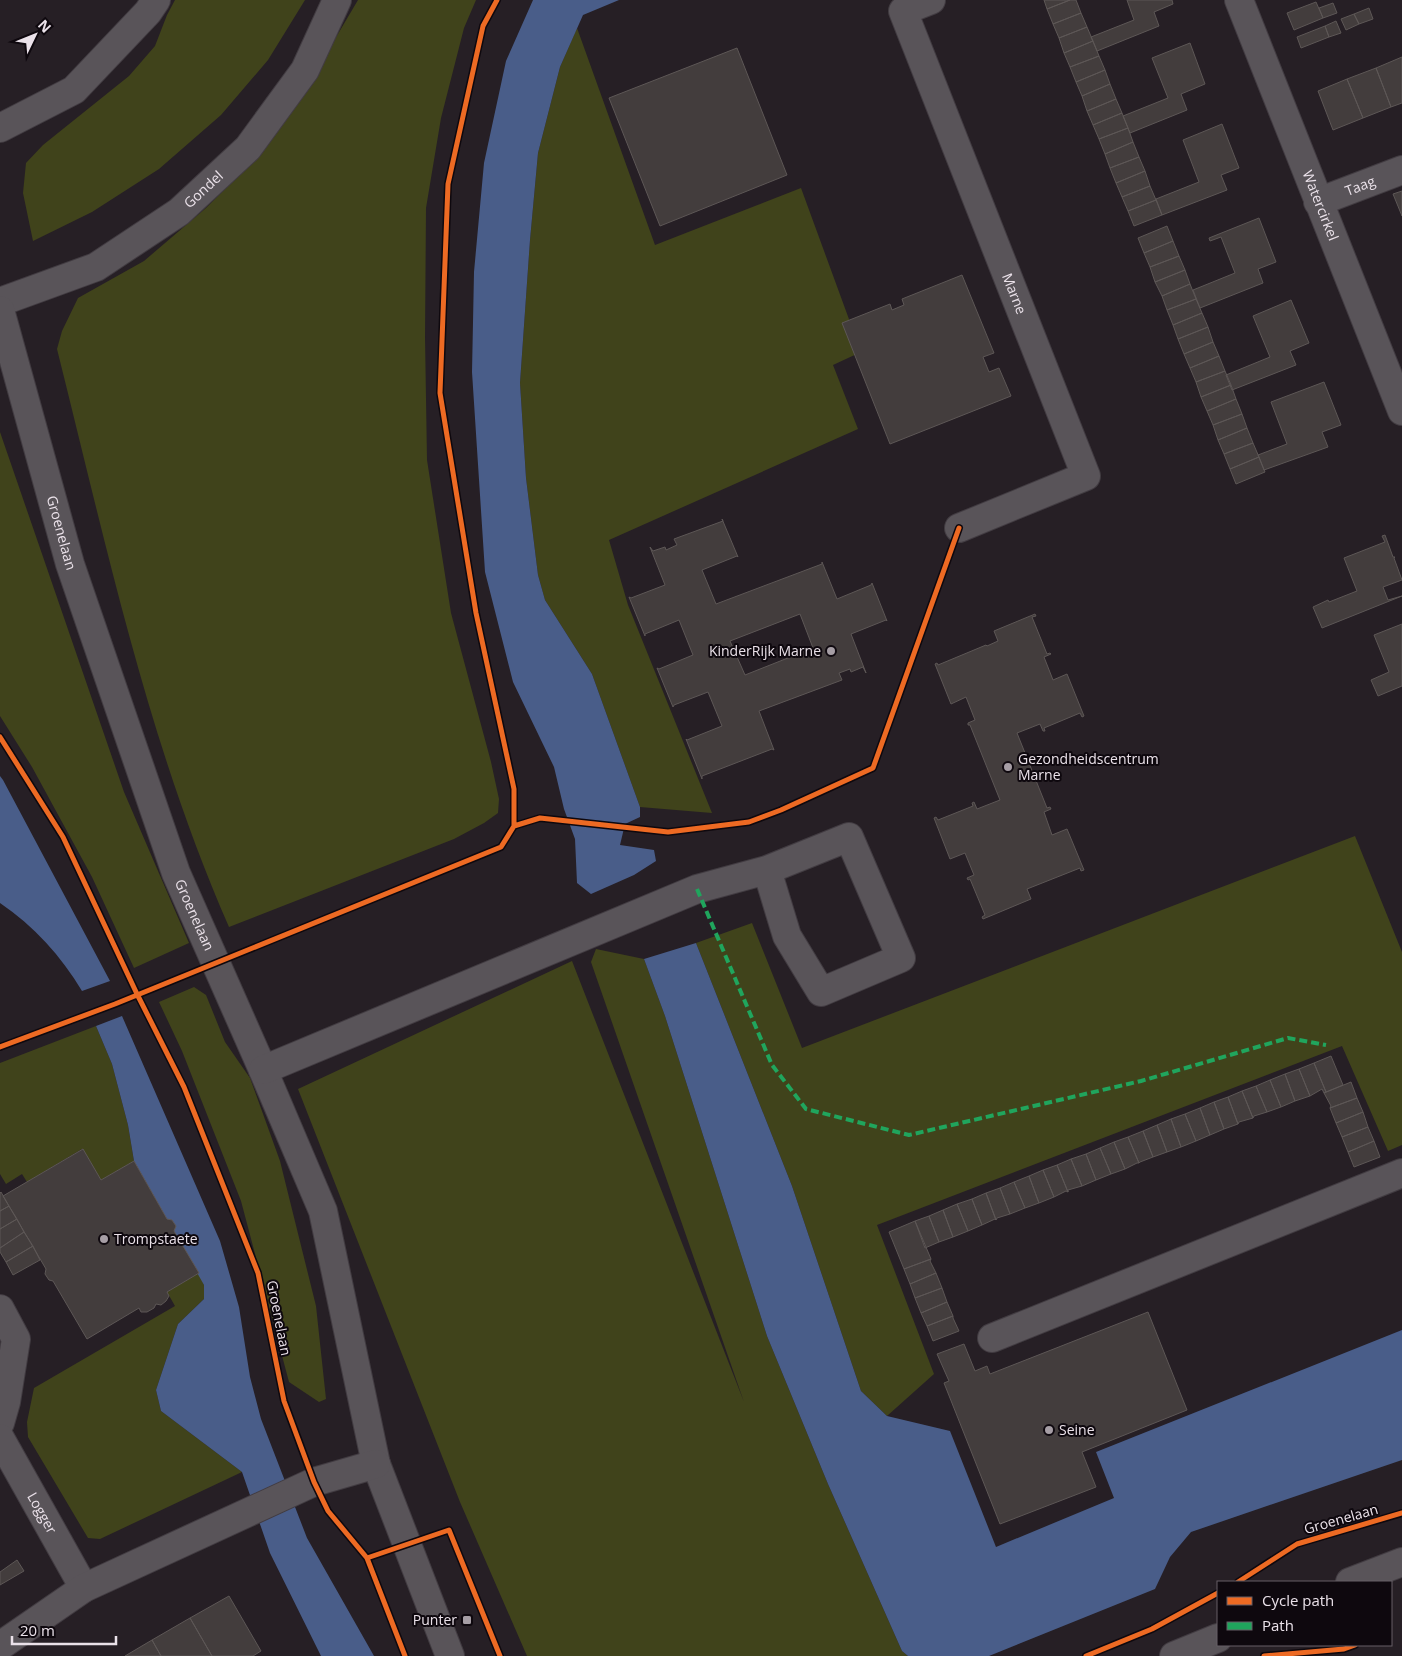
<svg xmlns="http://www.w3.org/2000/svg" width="1402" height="1656" font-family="'Open Sans',sans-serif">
	<rect width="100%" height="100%" fill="#261f25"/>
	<!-- green -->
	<path fill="#40431b" d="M175,0H305L268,60L221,115L159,169L92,212L33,241L23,193L26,163L43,145L129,76L155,46L167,15Z
		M358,0H476L464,28L441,118L426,208L425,337L427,460L451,613L491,762L499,799L498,813L484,823L454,839L229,927C148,743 106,544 57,349L62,331L78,298L144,261L206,208L262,152L293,110Z
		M577,28L655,245L801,188L861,352L833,365L858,429L609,540L628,605L712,813L640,807L592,674L545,600L538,575L526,478L520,383L530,240L538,153L560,67Z
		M0,432L124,792L189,943L134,968L92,877L32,767L0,716Z
		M1355,836L1402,952V1145L1388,1151L1342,1046L877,1225L934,1374L887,1416L861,1391L792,1186L696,943L752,923L802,1048Z
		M596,949L644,959L665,1016L767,1336L828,1484L902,1651L908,1656H527L460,1502L298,1089L572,961L744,1402L591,962Z
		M194,987L206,995L225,1042L250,1078L280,1161L316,1306L326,1399L319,1402L289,1382L241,1201L182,1051L159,1002Z
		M96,1026L112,1064L128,1125L134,1161L101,1180L82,1149L27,1182L22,1174L6,1184L0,1174V1063Z
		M199,1273L204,1285V1299L178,1324L156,1390L161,1411L242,1472L100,1539L88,1538L28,1437L27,1422L34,1388L175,1306L167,1292Z"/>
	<!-- water -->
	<path fill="#495d89" d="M533,0H619L583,15L560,67L538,153L530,240L520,383L526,478L538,575L545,600L592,674L640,807V817L625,824L620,845L654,850L656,861L634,875L591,894L577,883L575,839L564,809L554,767L513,682L485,572L472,372L474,272L484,163L506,61Z
		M0,776L3,780L110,981L82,991C61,956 34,926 0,903Z
		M696,943L792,1186L861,1391L887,1416L950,1431L996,1547L1114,1498L1096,1452L1402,1330V1460L1191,1532L1170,1557L1155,1589L989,1656H908L902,1651L828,1484L767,1336L665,1016L644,959Z
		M122,1016L220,1241L239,1307L250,1377L261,1419L307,1538L374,1656H321L270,1553L242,1472L161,1411L156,1390L178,1324L204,1299V1285L134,1161L128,1125L112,1064L96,1026Z"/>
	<!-- building -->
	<path fill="#433d3d" stroke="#5d5756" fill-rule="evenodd" d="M1044,0H1070L1047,9Z
		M1070,0H1076L1081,13L1053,24L1047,9Z
		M1127,0H1172L1173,4L1154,12L1159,26L1097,51L1091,37L1134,20Z
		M1316,2L1323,18L1294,30L1287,13Z
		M1333,3L1337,13L1323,18L1319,8Z
		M1369,8L1373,19L1359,24L1354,14Z
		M1081,13L1087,27L1059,38L1053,24Z
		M1354,14L1359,24L1346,30L1341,19Z
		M1336,21L1341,33L1329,37L1325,26Z
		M1325,26L1329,37L1301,48L1297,37Z
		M1087,27L1093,41L1064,53L1059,38Z
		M1093,41L1099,56L1070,67L1064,53Z
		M1190,43L1205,84L1181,94L1187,110L1130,133L1123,116L1168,98L1152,58Z
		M737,48L787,175L660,226L609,98Z
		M1099,56L1105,70L1076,82L1070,67Z
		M1402,57V103L1391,107L1376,68Z
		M1376,68L1391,107L1363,118L1347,79Z
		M1105,70L1110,84L1082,96L1076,82Z
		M1347,79L1363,118L1333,130L1318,91Z
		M1110,84L1116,99L1087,111L1082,96Z
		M1116,99L1122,113L1093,125L1087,111Z
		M1122,113L1128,128L1099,139L1093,125Z
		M1222,124L1239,168L1221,175L1227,190L1162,215L1156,199L1199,182L1183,140Z
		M1128,128L1133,142L1105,154L1099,139Z
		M1133,142L1139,157L1110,168L1105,154Z
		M1139,157L1145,171L1116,183L1110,168Z
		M1145,171L1150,186L1122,197L1116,183Z
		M1150,186L1156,200L1128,211L1122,197Z
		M1402,191V216L1393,194Z
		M1156,200L1162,215L1134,226L1128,211Z
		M1259,218L1276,262L1258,269L1263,283L1200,308L1193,290L1235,273L1221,237L1210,241L1209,238Z
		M1167,226L1173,241L1144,253L1138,238Z
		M1173,241L1179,256L1150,267L1144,253Z
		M1179,256L1185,270L1155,282L1150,267Z
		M1185,270L1190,284L1162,296L1155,282Z
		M962,275L994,353L983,357L989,372L999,368L1011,396L890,444L842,323L890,304L892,310L904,305L902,299Z
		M1190,284L1196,299L1167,310L1162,296Z
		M1196,299L1202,313L1173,325L1167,310Z
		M1291,300L1309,343L1290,351L1296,365L1232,390L1226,375L1270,357L1253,316Z
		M1202,313L1208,327L1178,339L1173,325Z
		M1208,327L1213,342L1184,354L1178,339Z
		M1213,342L1219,356L1190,368L1184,354Z
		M1219,356L1225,371L1196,382L1190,368Z
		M1225,371L1231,385L1201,397L1196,382Z
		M1324,382L1341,425L1322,432L1328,447L1264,470L1258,455L1287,444L1271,402Z
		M1231,385L1236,399L1207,411L1201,397Z
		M1236,399L1242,414L1213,425L1207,411Z
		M1242,414L1247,428L1218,440L1213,425Z
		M1247,428L1253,443L1224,454L1218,440Z
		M1253,443L1259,457L1230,469L1224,454Z
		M1259,457L1265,472L1236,484L1230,469Z
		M722,519L738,557L737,556L702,570L716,604L822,564V562L837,599L871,585L872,583L887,621L886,620L851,634L866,673L863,667L851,672L850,669L839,673L842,680L759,711L774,750L772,749L702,776V779L686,739L687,740L722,726L708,692L674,705L673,707L657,668L659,669L693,655L679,620L645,634V636L629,597L631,598L665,585L650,547L653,551L665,547L666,550L677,545L674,539L723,521ZM800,614L813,648L745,675L730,641Z
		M1385,535L1393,557H1395L1394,558L1402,580L1383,587L1388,600L1402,596L1322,628L1313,607L1328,600L1329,602L1357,591L1344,558L1385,542L1382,536Z
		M1035,614L1036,616L1032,617L1047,654L1050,653L1051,654L1044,657L1053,680L1067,674L1084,716L1082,717L1080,713L1044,728L1045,731H1043L1040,724L1017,733L1047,808L1050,807L1051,809L1044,812L1052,835L1067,829L1084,870L1081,871L1080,868L1027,889L1031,899L983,919L982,917L985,915L970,879L968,880L967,878L974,875L965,853L950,859L934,818L936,817L938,820L973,806L972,803L974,802L977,809L1000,800L970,725H968V723L975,720L966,697L951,704L935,664L937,663L938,665L986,645L987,646L998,641L994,631Z
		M1402,624V686L1378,696L1371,680L1389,672L1374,635Z
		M1331,1056L1343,1085L1326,1092L1314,1063Z
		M1314,1063L1326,1092L1324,1093L1322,1089L1310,1096L1299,1069Z
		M1299,1069L1310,1096L1295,1101L1285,1074Z
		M1285,1074L1295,1101L1281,1107L1270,1080Z
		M1270,1080L1281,1107L1267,1112L1256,1086Z
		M1351,1082L1357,1098L1330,1108L1331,1106L1324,1093Z
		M1256,1086L1267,1112L1254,1116L1253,1118L1242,1091Z
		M1242,1091L1253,1118L1239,1122L1238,1124L1228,1097Z
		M1228,1097L1238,1124L1224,1129L1214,1102Z
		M1357,1098L1363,1112L1336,1123L1330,1108Z
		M1214,1102L1224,1129L1210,1135L1200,1108Z
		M1200,1108L1210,1135L1196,1141L1185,1114Z
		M1363,1112L1368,1127L1342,1137L1336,1123Z
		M1185,1114L1196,1141L1181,1147L1171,1119Z
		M1171,1119L1181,1147L1167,1152L1157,1125Z
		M1157,1125L1167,1152L1153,1157L1143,1131Z
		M1368,1127L1374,1141L1348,1152L1342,1137Z
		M1143,1131L1153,1157L1140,1162L1139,1163L1128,1137Z
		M1128,1137L1139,1163H1137L1125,1169L1114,1142Z
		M1374,1141L1380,1157L1354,1167L1348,1152Z
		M1114,1142L1125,1169L1111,1174L1100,1148Z
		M1100,1148L1111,1174L1096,1180L1086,1154Z
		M83,1149L101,1180L134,1161L167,1219L172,1220L176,1226L174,1231L199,1273L167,1292L169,1296L166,1301L161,1305L156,1304L154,1308L147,1312H141L139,1308L87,1339L53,1281L49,1280L45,1274L46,1269L3,1196Z
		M1086,1154L1096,1180L1082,1186L1071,1159Z
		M1071,1159L1082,1186L1068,1190V1192L1057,1165Z
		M1057,1165L1068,1192L1066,1191L1054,1197L1043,1170Z
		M1043,1170L1054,1197L1039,1203L1029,1176Z
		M1029,1176L1039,1203L1025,1208L1014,1182Z
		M1014,1182L1025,1208L1010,1214L1000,1188Z
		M1000,1188L1010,1214L997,1218L996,1220L986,1193Z
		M1,1192L9,1206L0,1211V1193Z
		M986,1193L996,1220L995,1219L982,1225L972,1199Z
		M972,1199L982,1225L968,1231L957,1204Z
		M957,1204L968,1231L953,1237L943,1210Z
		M9,1206L17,1219L0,1229V1211Z
		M943,1210L953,1237L939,1242L929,1216Z
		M929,1216L939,1242L925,1248L915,1221Z
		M17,1219L24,1232L0,1248V1229Z
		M915,1221L931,1259L904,1269L889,1232Z
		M24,1232L33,1246L6,1262L0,1252V1248Z
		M33,1246L40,1260L13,1275L6,1262Z
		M931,1259L930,1261L936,1273L910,1284L904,1269Z
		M936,1273L942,1288L915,1298L910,1284Z
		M942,1288L947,1302L921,1313L915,1298Z
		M947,1302L953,1316L927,1326L921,1313Z
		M1148,1312L1187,1410L1082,1452L1096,1487L1000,1524L944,1383L949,1381L937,1354L964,1344L975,1371L987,1366L990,1374Z
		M953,1316V1318L959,1331L933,1341L927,1326Z
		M17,1560L24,1571L0,1585V1572Z
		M229,1596L261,1651L253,1656H212L190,1618Z
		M190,1618L212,1656H161L152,1640Z
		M152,1640L161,1656H125Z"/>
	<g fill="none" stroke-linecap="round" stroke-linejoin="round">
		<defs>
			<g id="minor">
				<path id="s1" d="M931,0L903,11L1086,476L959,528"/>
				<path id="s2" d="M1239,0L1402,411"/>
				<path d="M0,128L74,90L148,12L156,0"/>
				<path id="s3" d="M1318,202L1402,170"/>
				<path id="s4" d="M0,302L96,267L179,212L248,148L305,70L337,0"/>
				<path id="s5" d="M0,310L70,564L176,873L263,1070L323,1211L376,1464L450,1656"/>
				<path d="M263,1070L697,889L767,870L849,837L901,958L821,992L787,936L767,870"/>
				<path d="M0,1309L16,1339L6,1402L0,1423"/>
				<path d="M992,1338L1402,1173"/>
				<path id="s6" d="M0,1438L84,1588"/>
				<path d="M1350,1582L1402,1562"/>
				<path d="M0,1646L84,1588L314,1482L376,1464"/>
				<path d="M1174,1656L1218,1638"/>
			</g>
		</defs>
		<!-- minor casing -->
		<use href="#minor" stroke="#423c42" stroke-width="30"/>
		<!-- minor -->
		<use href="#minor" stroke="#595459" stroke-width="28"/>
		<!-- quiet -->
		<path stroke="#20a55d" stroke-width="4" stroke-dasharray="8 4" stroke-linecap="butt" d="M697,889L772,1065L806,1109L909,1135L1141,1081L1288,1038L1326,1045"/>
		<defs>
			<path id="cycleway" d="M0,737L63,837L137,994L184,1087L258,1273L284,1401L314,1482L328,1511L367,1558L449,1530L500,1656
				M514,826L540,818L668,832L749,822L781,810L873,768L959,528
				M0,1047L115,1004L501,847L514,826V789L476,613L440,393L448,184L483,26L497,0
				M367,1558L405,1656
				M1238,1582L1297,1544L1402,1513
				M1086,1656L1152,1629L1218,1593
				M1264,1656L1344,1649L1355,1645"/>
		</defs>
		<!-- cycleway casing -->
		<use href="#cycleway" stroke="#0e080e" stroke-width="8"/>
		<!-- cycleway -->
		<use href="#cycleway" stroke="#ed6a23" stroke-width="5"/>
	</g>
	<!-- markers -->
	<g fill="#a69ea5" stroke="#0e080e" stroke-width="2">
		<circle cx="831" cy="651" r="5"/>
		<circle cx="1008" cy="767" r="5"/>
		<circle cx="104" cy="1239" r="5"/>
		<circle cx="1049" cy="1430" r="5"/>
		<rect x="462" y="1615" width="10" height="10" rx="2.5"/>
	</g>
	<g text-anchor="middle" stroke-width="4" stroke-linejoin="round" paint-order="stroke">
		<!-- street labels -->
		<g font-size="14" fill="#ebe2ea" stroke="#0e080e">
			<text dy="5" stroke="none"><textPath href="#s3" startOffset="45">Taag</textPath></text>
			<text dy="5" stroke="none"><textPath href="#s4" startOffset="235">Gondel</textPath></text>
			<text dy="5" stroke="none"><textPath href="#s2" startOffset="221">Watercirkel</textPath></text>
			<text dy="5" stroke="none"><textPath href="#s1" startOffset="334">Marne</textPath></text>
			<text dy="5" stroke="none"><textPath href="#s5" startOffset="231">Groenelaan</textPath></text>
			<text dy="5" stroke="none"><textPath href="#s5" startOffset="636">Groenelaan</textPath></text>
			<text transform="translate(279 1318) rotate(79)" y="5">Groenelaan</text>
			<text dy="5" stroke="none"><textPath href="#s6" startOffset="86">Logger</textPath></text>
			<text transform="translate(1341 1519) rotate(-16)" y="5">Groenelaan</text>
		</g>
		<!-- poi labels -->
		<g font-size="14" fill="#ebe2ea" stroke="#0e080e" text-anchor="start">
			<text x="821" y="656" text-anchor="end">KinderRijk Marne</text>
			<text x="1018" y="764">Gezondheidscentrum<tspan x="1018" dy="16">Marne</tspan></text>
			<text x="114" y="1244">Trompstaete</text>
			<text x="1059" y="1435">Seine</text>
			<text x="457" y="1625" text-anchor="end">Punter</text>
		</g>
	</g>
	<!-- legend -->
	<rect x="1217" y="1581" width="175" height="65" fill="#0e080e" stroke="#665f66"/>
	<rect x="1227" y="1597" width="25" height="8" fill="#ed6a23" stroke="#665f66"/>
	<text x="1262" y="1606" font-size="15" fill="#ebe2ea">Cycle path</text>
	<rect x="1227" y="1622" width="25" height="8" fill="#20a55d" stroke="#665f66"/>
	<text x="1262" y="1631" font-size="15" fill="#ebe2ea">Path</text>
	<!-- north arrow -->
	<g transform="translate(35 35) rotate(47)" stroke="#0e080e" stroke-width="4" paint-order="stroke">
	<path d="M0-4L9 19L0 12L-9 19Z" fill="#ebe2ea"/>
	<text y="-8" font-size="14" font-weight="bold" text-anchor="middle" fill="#ebe2ea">N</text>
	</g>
	<!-- scale -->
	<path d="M12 1636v8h104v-8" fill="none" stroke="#ebe2ea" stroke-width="2.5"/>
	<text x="20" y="1636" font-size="15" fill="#ebe2ea" stroke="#0e080e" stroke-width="4" paint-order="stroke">20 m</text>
</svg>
